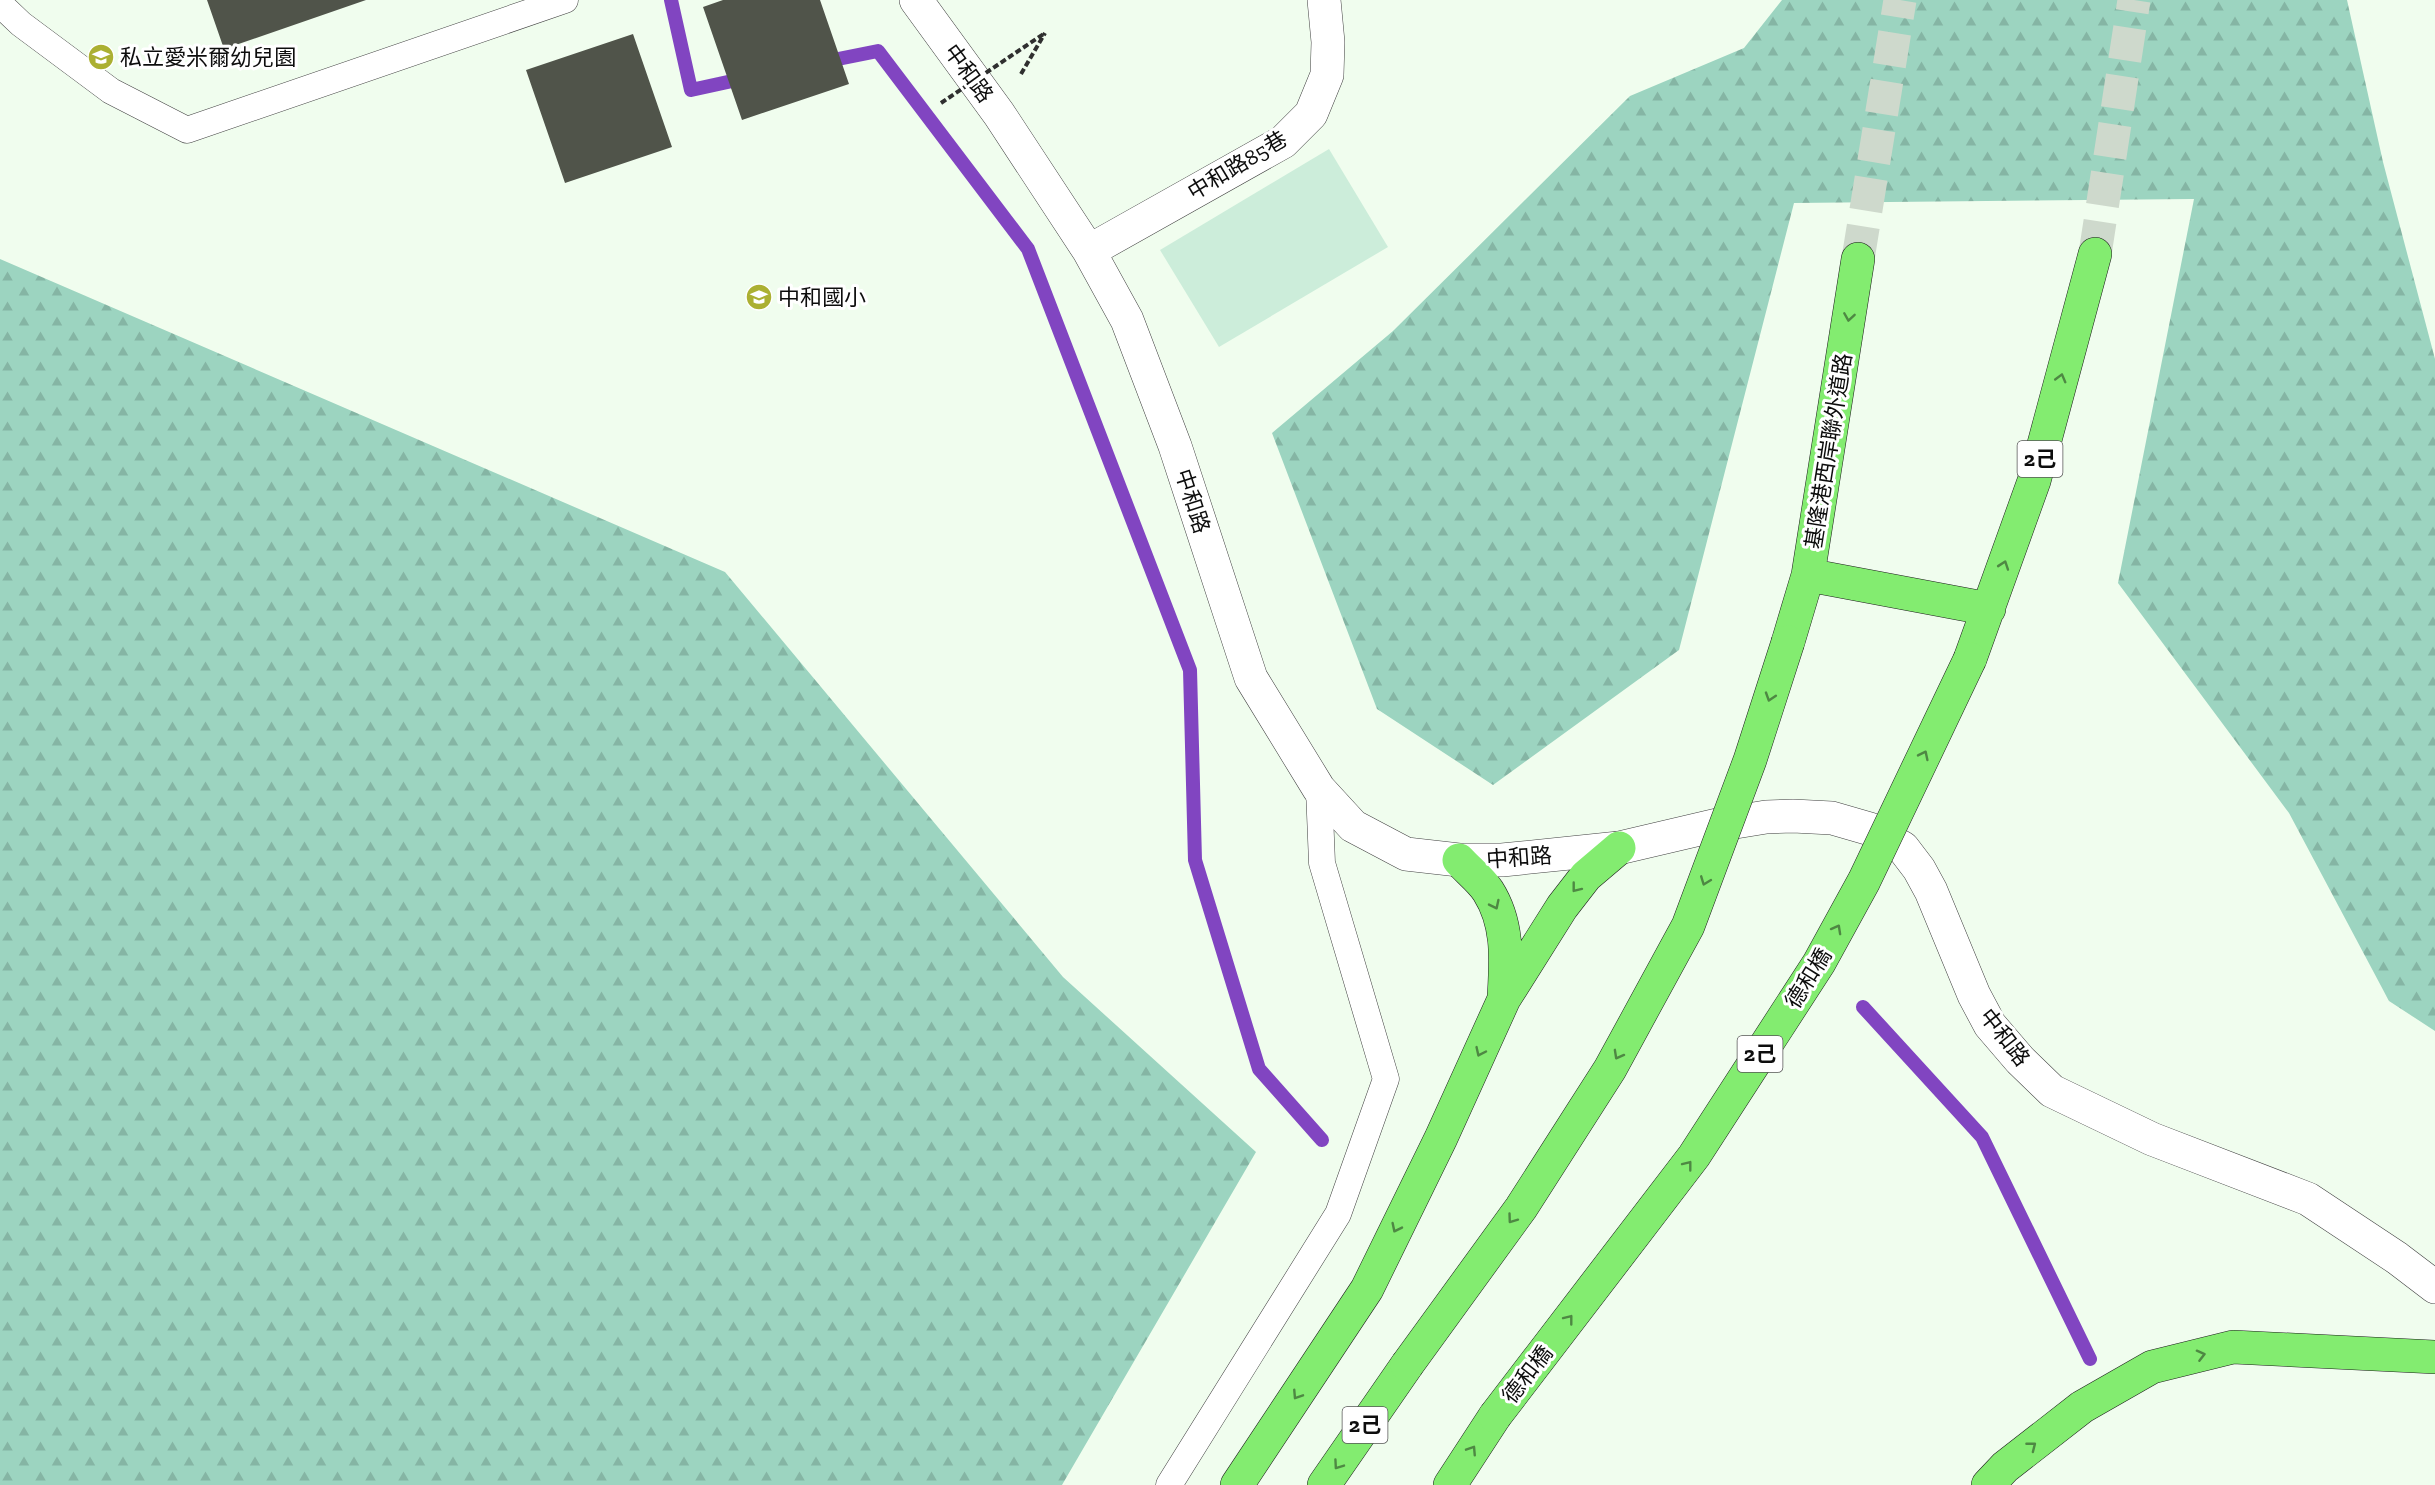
<svg xmlns="http://www.w3.org/2000/svg" width="2435" height="1485" font-family="'Zilla Slab','Noto Sans TC',serif">
	<defs>
		<pattern id="forest-firs" width="22" height="20" patternUnits="userSpaceOnUse" patternTransform="scale(1.5)"><rect width="22" height="20" fill="#9cd4c0"/><path d="M5 1l3.5 6h-7zM16 11l3.5 6h-7z" fill="#85b5a4"/></pattern>
	</defs>
	<rect width="100%" height="100%" fill="#f0fdee"/>
	<!-- forest -->
	<path fill="url(#forest-firs)" d="M1782,0H2347L2383,162L2435,359V1031L2389,1001L2289,813L2118,583L2194,199L1794,203L1679,650L1493,785L1377,709L1272,433L1393,331L1630,96L1744,48Z
		M0,259L725,572L1063,977L1256,1152L1062,1485H0Z"/>
	<!-- pitch -->
	<path fill="#ccedda" d="M1329,149L1388,247L1219,347L1160,250Z"/>
	<g fill="none" stroke-linecap="round" stroke-linejoin="round">
		<!-- stream -->
		<path stroke="#8145c1" stroke-width="14" d="M671,0L691,90L746,78
			M823,62L878,51L1028,249L1190,670L1195,860L1259,1069L1322,1140
			M1863,1007L1982,1137L2090,1359"/>
	</g>
	<!-- building -->
	<path fill="#50544a" d="M207,0H366L224,49Z
		M723,0H820L849,84L742,120L703,7Z
		M633,34L672,147L565,183L526,70Z"/>
	<g fill="none" stroke-linecap="round" stroke-linejoin="round">
		<!-- primary-tunnel -->
		<path stroke="#ced9cc" stroke-width="33" stroke-dasharray="33 16" stroke-linecap="butt" d="M2095,254L2134,0
			M1858,259L1900,0"/>
		<defs>
			<path id="service" d="M0,4L21,24L111,91L187,130L565,0
				M1169,1485L1338,1214L1386,1079L1322,863L1319,789"/>
			<path id="minor" d="M916,0L999,114L1089,251L1127,320L1175,446L1251,678L1319,789L1353,826L1406,854L1459,860H1502L1619,848L1717,825L1766,817L1793,816L1832,818L1870,829L1903,848L1919,869L1931,891L1974,995L1990,1025L2020,1060L2052,1091L2152,1139L2308,1199L2397,1258L2435,1287
				M1089,251L1283,142L1311,114L1327,75L1328,42L1324,0"/>
			<path id="primary" d="M1808,575L1989,609
				M1788,642L1808,575L1858,259
				M1970,659L2034,481L2095,254
				M1459,860C1468,870 1481,880 1488,891C1509,924 1506,960 1504,997
				M1237,1485L1367,1289L1441,1138L1504,999L1562,907L1586,876L1619,848
				M1324,1485L1407,1365
				M1450,1485L1495,1416
				M1988,1485L2005,1467L2082,1407L2152,1367L2233,1347L2435,1357"/>
		</defs>
		<!-- service casing -->
		<use href="#service" stroke="#404040" stroke-width="27"/>
		<!-- minor casing -->
		<use href="#minor" stroke="#404040" stroke-width="34"/>
		<!-- primary casing -->
		<use href="#primary" stroke="#1e1e1e" stroke-width="34"/>
		<!-- path -->
		<path stroke="#2f2f2f" stroke-width="4" stroke-dasharray="6 3" stroke-linecap="butt" d="M1021,74L1045,33"/>
		<!-- service -->
		<use href="#service" stroke="#fff" stroke-width="26"/>
		<!-- minor -->
		<use href="#minor" stroke="#fff" stroke-width="33"/>
		<!-- primary -->
		<use href="#primary" stroke="#83ec70" stroke-width="33"/>
		<defs>
			<path id="primary-bridge" d="M1407,1365L1521,1208L1610,1069L1688,926L1750,760L1788,642
				M1495,1416L1694,1156L1819,963L1864,881L1970,659"/>
		</defs>
		<!-- primary-bridge casing -->
		<use href="#primary-bridge" stroke="#1e1e1e" stroke-width="34" stroke-linecap="butt"/>
		<!-- path-bridge -->
		<path stroke="#2f2f2f" stroke-width="4" stroke-dasharray="6 3" stroke-linecap="butt" d="M941,103L1045,33"/>
		<!-- primary-bridge -->
		<use href="#primary-bridge" stroke="#83ec70" stroke-width="33"/>
	</g>
	<!-- one-way arrows -->
	<defs><path id="oneway-chevron" d="M-2-3.5L2.5 0L-2 3.5" fill="none" stroke-width="1.6" stroke-linecap="round" stroke-linejoin="round" transform="scale(1.5)"/></defs>
	<g stroke="#4e8843">
		<use href="#oneway-chevron" transform="translate(1849 317) rotate(99)"/>
		<use href="#oneway-chevron" transform="translate(2061 378) rotate(-75)"/>
		<use href="#oneway-chevron" transform="translate(2004 565) rotate(-71)"/>
		<use href="#oneway-chevron" transform="translate(1770 697) rotate(108)"/>
		<use href="#oneway-chevron" transform="translate(1924 755) rotate(-64)"/>
		<use href="#oneway-chevron" transform="translate(1705 881) rotate(111)"/>
		<use href="#oneway-chevron" transform="translate(1576 888) rotate(128)"/>
		<use href="#oneway-chevron" transform="translate(1495 905) rotate(64)"/>
		<use href="#oneway-chevron" transform="translate(1837 929) rotate(-61)"/>
		<use href="#oneway-chevron" transform="translate(1480 1052) rotate(115)"/>
		<use href="#oneway-chevron" transform="translate(1618 1055) rotate(119)"/>
		<use href="#oneway-chevron" transform="translate(1688 1165) rotate(-52)"/>
		<use href="#oneway-chevron" transform="translate(1512 1219) rotate(126)"/>
		<use href="#oneway-chevron" transform="translate(1396 1228) rotate(116)"/>
		<use href="#oneway-chevron" transform="translate(1569 1319) rotate(-52)"/>
		<use href="#oneway-chevron" transform="translate(2201 1355) rotate(-14)"/>
		<use href="#oneway-chevron" transform="translate(1297 1395) rotate(123)"/>
		<use href="#oneway-chevron" transform="translate(2032 1446) rotate(-38)"/>
		<use href="#oneway-chevron" transform="translate(1472 1450) rotate(-57)"/>
		<use href="#oneway-chevron" transform="translate(1338 1465) rotate(125)"/>
	</g>
	<!-- icons -->
	<defs>
		<symbol id="school-disc" viewBox="-11 -11 22 22"><circle r="9.5" fill="#abb032" stroke="#fff"/><path d="M0-5L7-2L0 1L-7-2ZM-4 1L0 2.5L4 1V4Q0 6-4 4Z" fill="#fff"/></symbol>
	</defs>
	<g fill-rule="evenodd">
		<use href="#school-disc" x="86" y="42" width="30" height="30"/>
		<use href="#school-disc" x="744" y="282" width="30" height="30"/>
	</g>
	<g text-anchor="middle" stroke-width="6" stroke-linejoin="round" paint-order="stroke">
		<!-- shield labels -->
		<g fill="#fff" stroke="#565656" stroke-width="1.5">
			<rect x="2017.5" y="441" width="45" height="36" rx="4.5"/>
			<rect x="1737.5" y="1036" width="45" height="36" rx="4.5"/>
			<rect x="1342.5" y="1407" width="45" height="36" rx="4.5"/>
		</g>
		<g font-size="21" font-weight="bold" fill="#0d0d0d">
			<text x="2040" y="466">2己</text>
			<text x="1760" y="1061">2己</text>
			<text x="1365" y="1432">2己</text>
		</g>
		<!-- poi labels -->
		<g font-size="22" fill="#0d0d0d" stroke="#fff" text-anchor="start">
			<text x="120" y="65">私立愛米爾幼兒園</text>
			<text x="778" y="305">中和國小</text>
		</g>
		<!-- street labels -->
		<g font-size="22" fill="#0d0d0d" stroke="#fff">
			<text transform="translate(969 73) rotate(54)" y="8">中和路</text>
			<text transform="translate(1237 165) rotate(-31)" y="8">中和路85巷</text>
			<text transform="translate(1828 451) rotate(-81)" y="8">基隆港西岸聯外道路</text>
			<text transform="translate(1193 501) rotate(72)" y="8">中和路</text>
			<text transform="translate(1519 857) rotate(-4)" y="8">中和路</text>
			<text transform="translate(1808 978) rotate(-58)" y="8">德和橋</text>
			<text transform="translate(2005 1037) rotate(52)" y="8">中和路</text>
			<text transform="translate(1527 1374) rotate(-52)" y="8">德和橋</text>
		</g>
	</g>
</svg>
